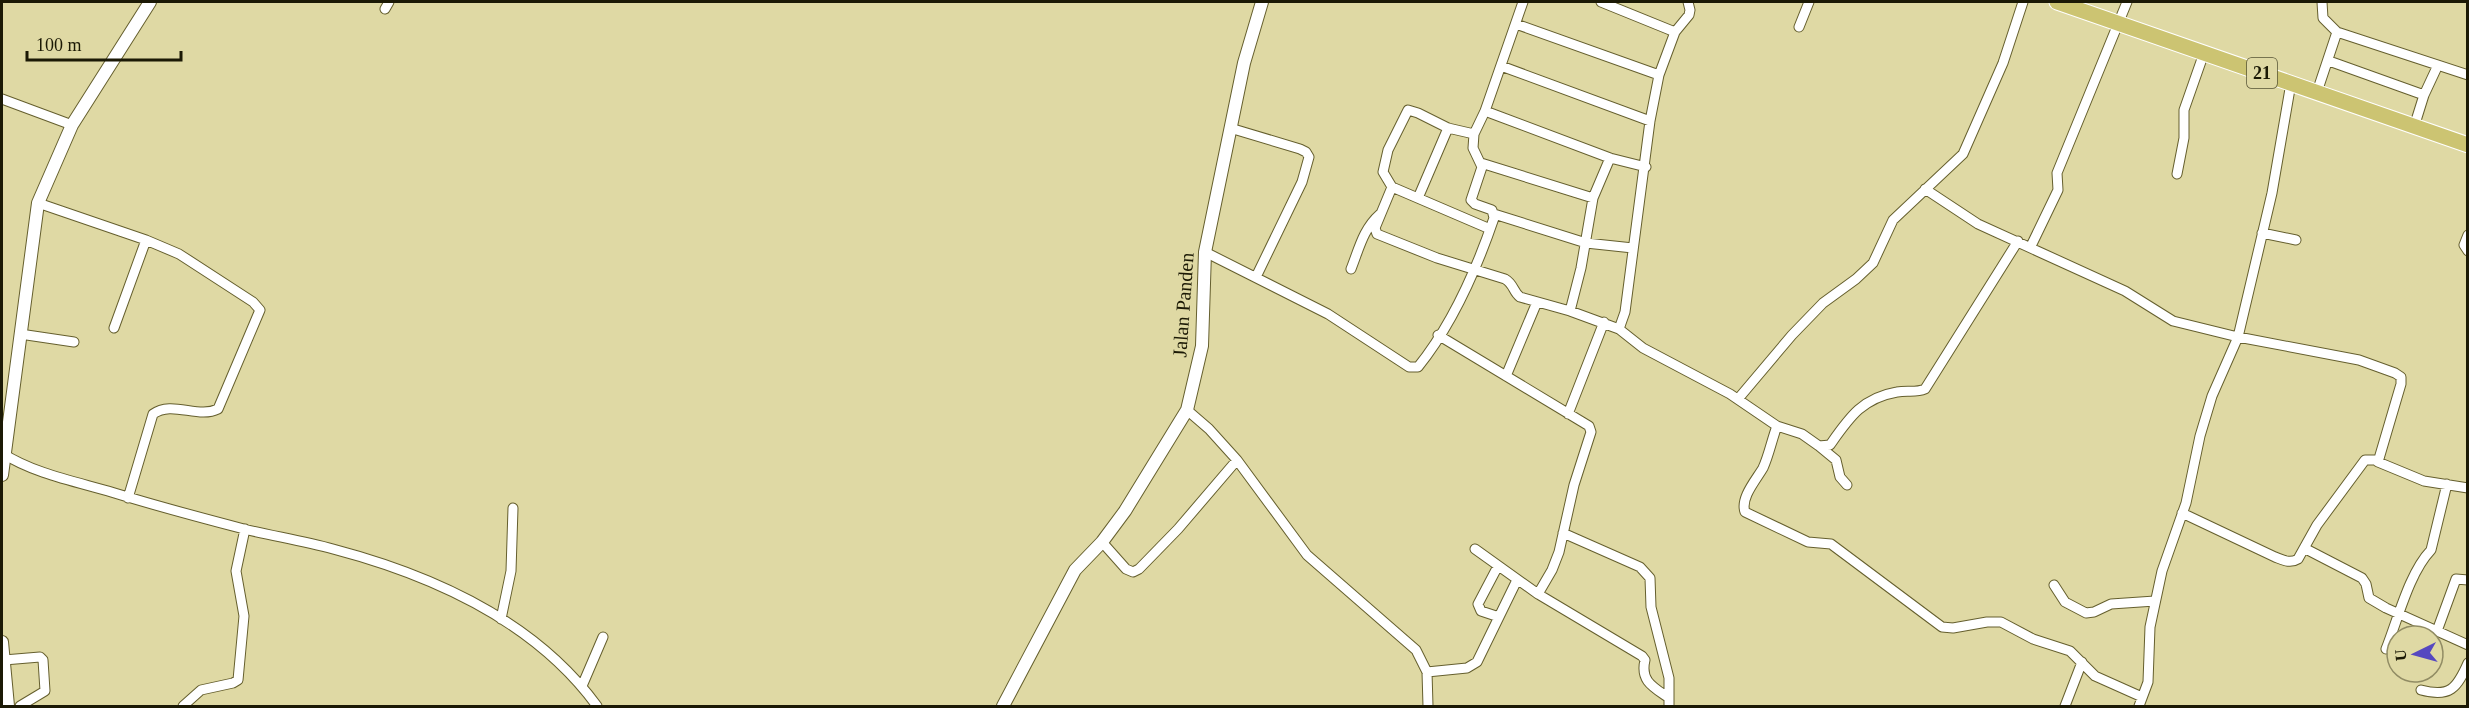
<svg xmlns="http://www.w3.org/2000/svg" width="2469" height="708" font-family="'Times New Roman',serif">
	<rect width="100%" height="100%" fill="#dfd9a4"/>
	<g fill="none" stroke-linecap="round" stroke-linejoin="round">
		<defs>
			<path id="minor" d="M1601,2L1675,32
				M2322,2L2323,18L2337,32L2468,75
				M385,9L389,2
				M1516,24L1659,75
				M1799,27L1809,2
				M2329,61L2424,95
				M1501,66L1650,121
				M2317,92L2337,32
				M2,99L72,125
				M1485,111L1610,158L1646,167
				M2414,127L2424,95L2438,65
				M1230,128L1300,149L1306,152L1309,157L1302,182L1256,277
				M1474,134L1448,128L1418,113L1408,110L1388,150L1383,172L1392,187L1490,229
				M1481,163L1593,198
				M2177,174L2184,138V110L2204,53
				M1392,187L1375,228L1377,234L1437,258L1505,279C1514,284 1513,292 1520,297L1570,311L1619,329L1643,348L1730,394L1777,426L1802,434L1819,446L1830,445C1849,418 1862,398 1897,392C1907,390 1916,393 1925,389L2018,241
				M1925,189L1978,224L2125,291L2173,321L2238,337L2359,360L2395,373L2401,377V384L2378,462L2424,481L2468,488
				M1418,198L1448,128
				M38,203L146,240L179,254L253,302L260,310L218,409C198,419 172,400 153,414L128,498
				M1494,214L1586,243L1633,248
				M2262,233L2296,240
				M2468,235L2464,245L2468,251
				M2031,246L2058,190L2057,173L2127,2
				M1205,252L1328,314L1409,367H1418C1451,326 1477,268 1494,218L1492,210L1475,204L1471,200L1482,167L1473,148L1474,134L1485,111L1523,2
				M1351,269C1359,249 1363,229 1380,214
				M1570,311L1581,268L1593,198L1610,158
				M114,328L146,240
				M1619,329L1625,312L1650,121L1659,75L1675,32L1689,15L1690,10L1688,2
				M20,334L74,342
				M1438,335L1589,426L1591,432L1574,485L1559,552L1552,570L1538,594
				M1506,376L1537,302
				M1738,399L1792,335L1823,303L1856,279L1873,263L1893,220L1963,154L2003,63L2023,2
				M1187,410L1209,429L1237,460L1307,555L1416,650L1427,672L1428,706
				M1568,414L1604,322
				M1777,426C1772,439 1769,455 1763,468C1756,480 1740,498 1745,512L1808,542L1831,544L1942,627L1953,628L1987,622H2001L2033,639L2070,651L2095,676L2142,697
				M1819,446L1836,460L1840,477L1847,485
				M2,453C33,473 73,481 108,491C153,505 198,517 244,529C273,536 303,541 333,549C432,575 535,621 597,706
				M2182,513L2275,557C2283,560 2290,564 2298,559L2317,525L2365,460H2378
				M1563,533L1640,567L1650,578L1651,607L1669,678V698
				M1102,542L1126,569L1133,572L1139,569L1178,529L1237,460
				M2304,548L2362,578L2366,584L2369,598L2386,608L2468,645
				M1475,549L1538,594L1642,656L1645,660C1640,681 1653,687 1669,698V706
				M1498,566L1478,604L1481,611L1499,617
				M2054,585L2065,602L2086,613L2094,612L2111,604L2155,601
				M501,619L511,571L513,508
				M2437,631L2456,579L2468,580
				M2386,649C2398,619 2409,573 2431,550L2447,484
				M4,660L40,657L43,660L45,691L20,706
				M1427,672L1467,668L1477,662L1517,580
				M582,686L603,637
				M2421,690C2450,698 2457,688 2468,663
				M183,706L201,690L233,683L238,680L244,616L236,571L245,529
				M2065,706L2082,662
				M2139,706L2148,682L2150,627L2162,571L2186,503L2200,436L2212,396L2238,337L2272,193L2291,83"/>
			<path id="tertiary" d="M2,475L38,203L72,125L150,2
				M2,642L8,706
				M1003,706L1075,570L1102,542L1125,511L1187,410L1202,346L1205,252L1244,63L1262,2"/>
			<path id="trunk" d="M2057,2L2468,145"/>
		</defs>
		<!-- minor casing -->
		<use href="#minor" stroke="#655f2e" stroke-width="11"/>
		<!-- tertiary casing -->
		<use href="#tertiary" stroke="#655f2e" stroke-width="14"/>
		<!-- trunk casing -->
		<use href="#trunk" stroke="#fff" stroke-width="17"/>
		<!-- minor -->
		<use href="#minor" stroke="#fff" stroke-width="9"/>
		<!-- tertiary -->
		<use href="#tertiary" stroke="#fff" stroke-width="12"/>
		<!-- trunk -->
		<use href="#trunk" stroke="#ccc472" stroke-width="15"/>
	</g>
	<g text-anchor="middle" stroke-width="5" stroke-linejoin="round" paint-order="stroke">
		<!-- shield labels -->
		<rect fill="#dfd9a4" stroke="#565335" stroke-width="1.5" x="2247" y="58" width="30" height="30" rx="4.5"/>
		<g font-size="18" font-weight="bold" fill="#1b1905">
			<text x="2262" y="79">21</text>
		</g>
		<!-- street labels -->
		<g font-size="20" fill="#1b1905" stroke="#dfd9a4">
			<text transform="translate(1183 305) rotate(-86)" y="7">Jalan Panden</text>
		</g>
	</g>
	<!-- border -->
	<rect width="2469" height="708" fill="none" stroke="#1b1905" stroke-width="6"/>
	<!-- north arrow -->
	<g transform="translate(2415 654) rotate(265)"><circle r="28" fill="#dfd9a4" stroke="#918c64" stroke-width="1.5"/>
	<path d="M0-4.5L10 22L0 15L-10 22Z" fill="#5648c0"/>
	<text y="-9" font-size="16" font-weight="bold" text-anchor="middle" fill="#1b1905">U</text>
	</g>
	<!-- scale -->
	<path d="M27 51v9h154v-9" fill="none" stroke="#1b1905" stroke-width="3"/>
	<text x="36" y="51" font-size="18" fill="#1b1905" stroke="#dfd9a4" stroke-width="4.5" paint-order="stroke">100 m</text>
</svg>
